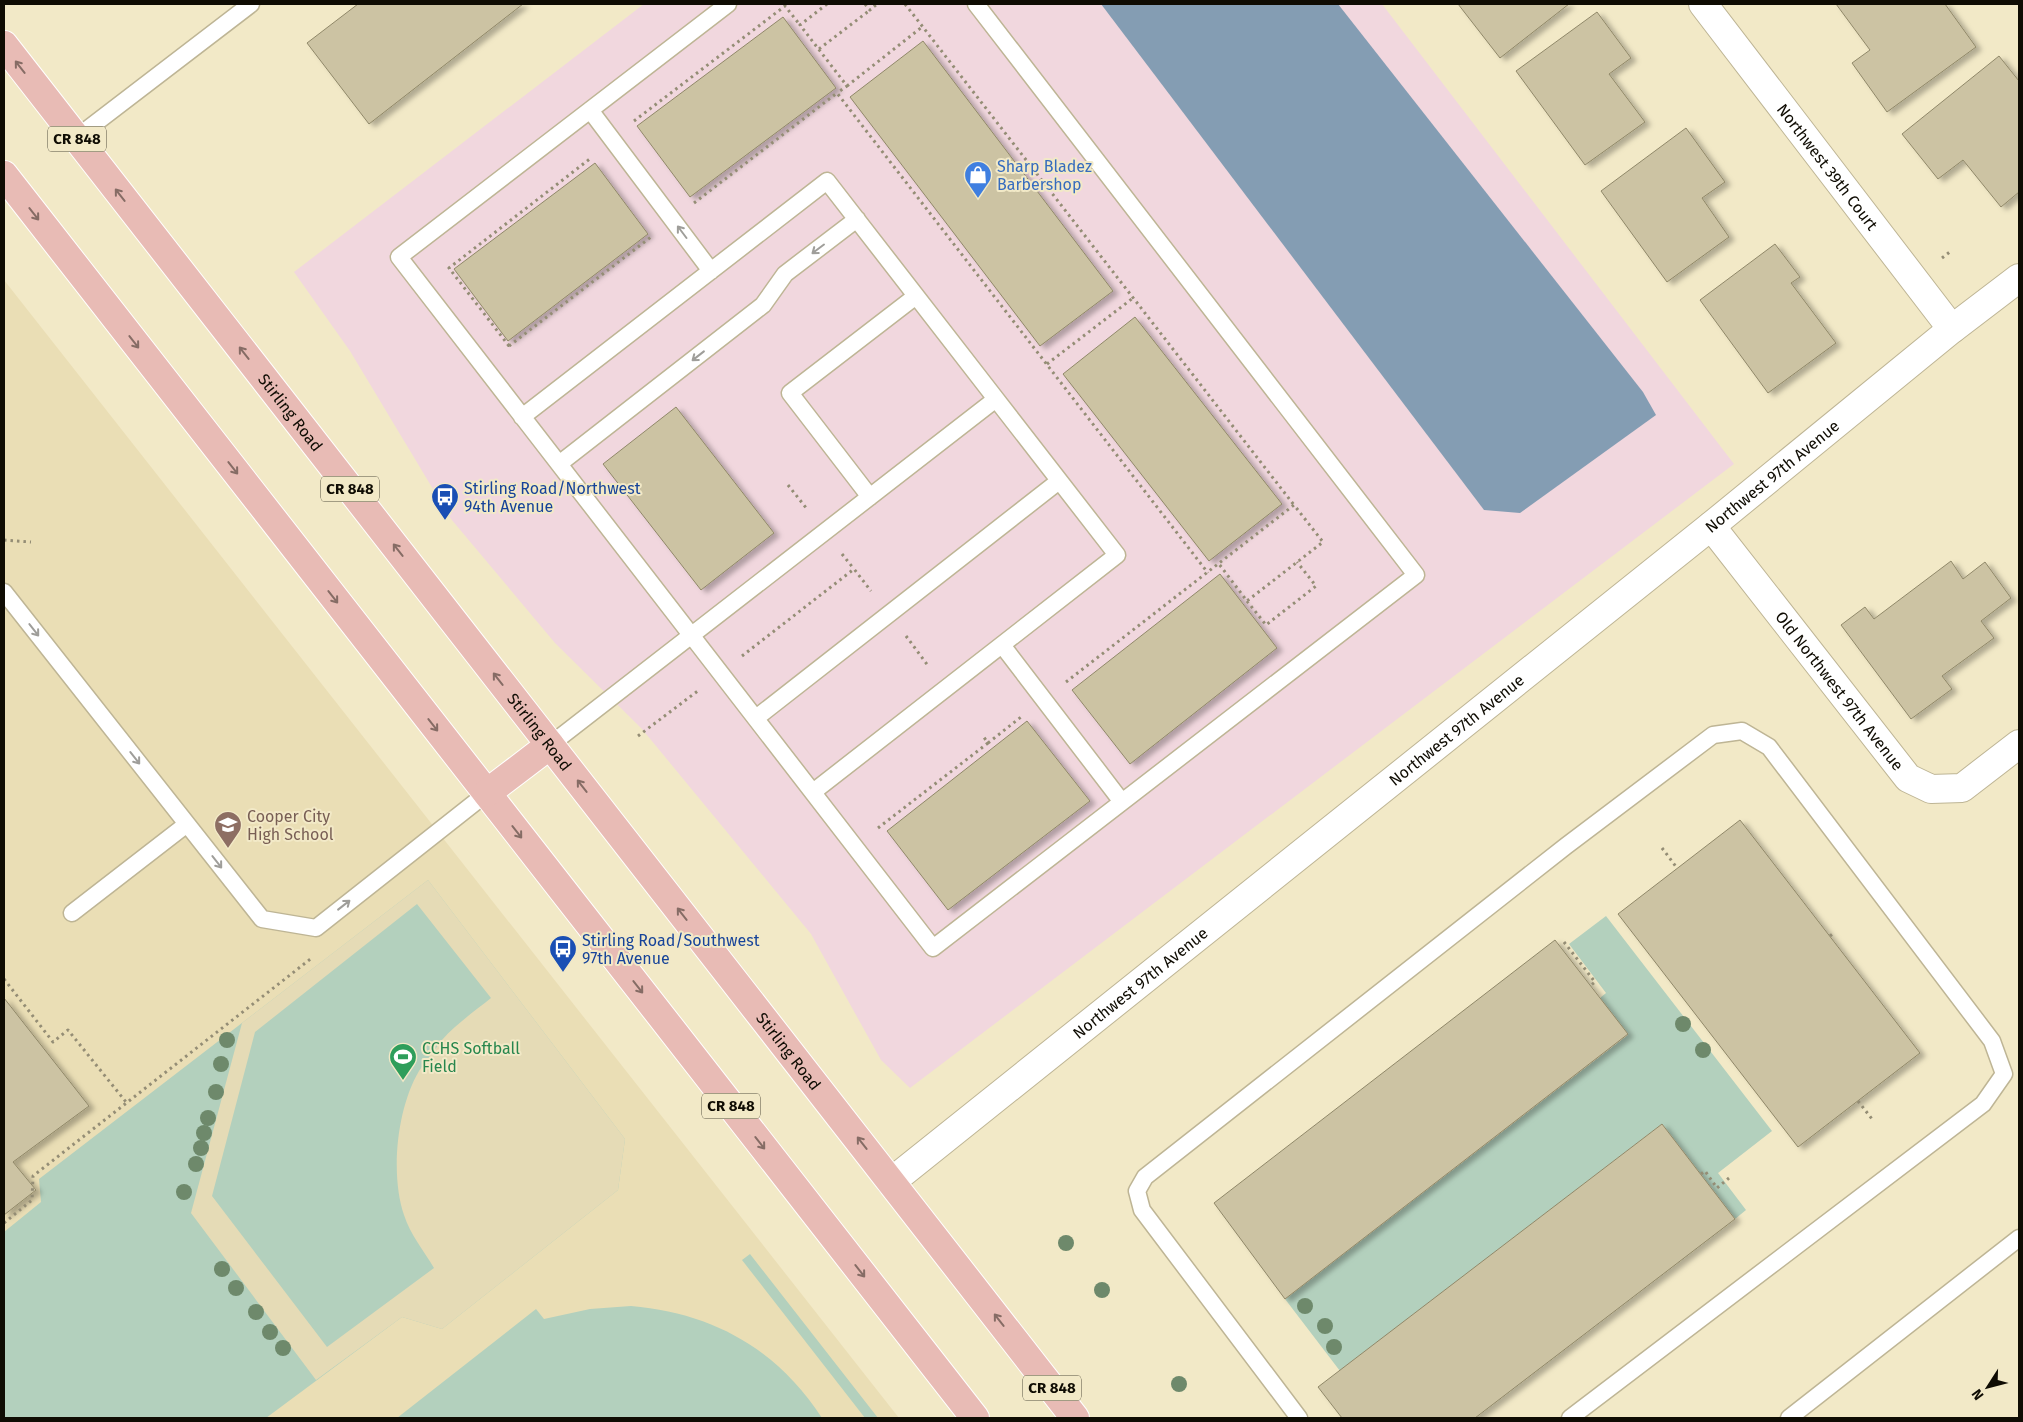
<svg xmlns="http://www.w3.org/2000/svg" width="2023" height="1422" font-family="'Fira Sans',sans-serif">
	<defs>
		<filter id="shadow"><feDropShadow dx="5.5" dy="3" stdDeviation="2.5" flood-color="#0004"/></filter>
	</defs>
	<rect width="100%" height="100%" fill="#f2e9c7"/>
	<!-- commercial -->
	<path fill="#f1d7de" d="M644,4H1382L1734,464L910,1088L881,1060L811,934L642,729L555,643L451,519L350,351L294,272Z"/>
	<!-- built -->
	<path fill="#eadeb5" d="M4,280L899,1418H4Z"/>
	<!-- green -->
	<path fill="#b3d0bd" d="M428,880L625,1139L618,1190L442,1329L402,1317L266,1418H4V1232L41,1202L39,1179Z
		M1606,916L1772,1131L1718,1173L1746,1210L1735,1219L1662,1124L1340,1371L1285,1299L1628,1035L1600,998L1606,993L1569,944Z
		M750,1254L878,1418H865L742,1260Z
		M631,1306C713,1313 777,1349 822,1418H397L536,1309L544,1319L590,1309Z"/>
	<!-- sand -->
	<path fill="#e5dbb6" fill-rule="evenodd" d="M428,880L625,1139L618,1190L442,1329L402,1317L316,1380L191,1213L242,1023ZM417,904L491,998C475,1011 456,1024 442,1040C435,1050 426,1060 419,1071C397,1108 390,1174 404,1215C410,1234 424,1251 434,1268L327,1347L212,1196L255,1032Z"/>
	<!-- water -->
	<path fill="#849db3" d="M1101,4H1338L1643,392L1656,415L1520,513L1484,510Z"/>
	<!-- building -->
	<path fill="#ccc3a3" stroke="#908869" filter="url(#shadow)" d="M358,4H523L369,124L307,43Z
		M1458,4H1569L1500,58Z
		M1836,4H1945L1976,47L1887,112L1852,63L1870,50Z
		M1597,12L1631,58L1609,74L1645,122L1585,165L1516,71Z
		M783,17L836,88L690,197L637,126Z
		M923,41L1113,291L1040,346L850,97Z
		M1999,56L2019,81V192L2001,207L1963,160L1938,179L1902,134Z
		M1686,128L1725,182L1702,198L1729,237L1667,282L1601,191Z
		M595,163L648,234L508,341L454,269Z
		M1775,244L1800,277L1791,283L1836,343L1768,393L1700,300Z
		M1135,317L1282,504L1209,561L1063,374Z
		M676,407L774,533L701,590L603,464Z
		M1951,561L1963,579L1985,562L2011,598L1981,621L1994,638L1942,676L1952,689L1911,719L1841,625L1865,607L1874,619Z
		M1220,574L1277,648L1130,764L1072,690Z
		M1027,721L1090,801L948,910L887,831Z
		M1740,820L1920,1053L1798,1147L1618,914Z
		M1555,940L1628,1034L1285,1299L1214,1203Z
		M4,998L89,1106L13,1162L36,1190L4,1215Z
		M1662,1124L1735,1219L1475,1418H1342L1318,1387Z"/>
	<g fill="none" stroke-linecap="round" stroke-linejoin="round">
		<defs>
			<path id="service" d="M728,4L399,257L933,948L1416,575L976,4
				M590,110L711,271
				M76,138L251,4
				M522,417L827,181L996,399L550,745
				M559,464L763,305L785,274L857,219
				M870,497L790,393L916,296
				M4,592L262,919L316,928L487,793
				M1002,645L1122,802
				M756,718L1059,481
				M813,792L1117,555L996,399
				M72,913L187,824
				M1299,1418L1142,1210L1137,1191L1145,1177L1566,846L1713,735L1742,731L1769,747L1992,1041L2004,1074L1983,1104L1570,1418
				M1789,1418L2019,1238"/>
			<g id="minor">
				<path id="s1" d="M1703,4L1952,329"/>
				<path id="s2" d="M1711,526L1908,778L1931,789L1962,788L2019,744"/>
				<path id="s3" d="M891,1182L1711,526L1952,329L2019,278"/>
			</g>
			<g id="primary">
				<path id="s4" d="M4,45L1075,1418"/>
				<path d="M4,175L975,1418"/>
				<path d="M487,793L550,745"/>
			</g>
		</defs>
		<!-- service casing -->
		<use href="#service" stroke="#beb595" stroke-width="19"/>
		<!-- minor casing -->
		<use href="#minor" stroke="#beb595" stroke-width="30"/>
		<!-- primary casing -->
		<use href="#primary" stroke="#fff" stroke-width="30"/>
		<!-- path -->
		<path stroke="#948d75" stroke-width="3" stroke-dasharray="2.5 4" stroke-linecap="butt" d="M827,4L800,25L847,86L837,93
			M865,4L870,10L877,4
			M905,4L1294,505
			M819,49L870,10
			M847,86L922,27
			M634,121L785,6L800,25
			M694,203L837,93L1208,573
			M1942,258L1951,251
			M509,346L449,268L591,158
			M509,346L651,237
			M1047,364L1133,298
			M788,485L807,509
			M4,540L31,542
			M842,554L854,569
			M1247,601L1266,625L1316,586L1297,562
			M906,636L929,667
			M742,656L854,569L871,591
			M1066,682L1294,505L1323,542L1247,601L1219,564
			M638,736L699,690
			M988,743L1021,717
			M878,828L988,743L983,736
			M1662,848L1677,868
			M1830,936L1835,932
			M1564,942L1595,982L1590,986
			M4,979L53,1042L68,1030L126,1102
			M1858,1101L1872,1119
			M1701,1174L1705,1171L1717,1188L1729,1178
			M4,1223L32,1200L33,1176L313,957"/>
		<!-- service -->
		<use href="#service" stroke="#fff" stroke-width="16"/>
		<!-- minor -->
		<use href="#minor" stroke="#fff" stroke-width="28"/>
		<!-- primary -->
		<use href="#primary" stroke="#e8bbb5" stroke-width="28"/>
	</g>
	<!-- trees -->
	<g fill="#6e896b">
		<circle cx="1683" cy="1024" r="8"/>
		<circle cx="227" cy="1040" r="8"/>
		<circle cx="1703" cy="1050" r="8"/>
		<circle cx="221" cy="1064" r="8"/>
		<circle cx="216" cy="1092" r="8"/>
		<circle cx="208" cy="1118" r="8"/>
		<circle cx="204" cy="1133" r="8"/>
		<circle cx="201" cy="1148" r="8"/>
		<circle cx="196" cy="1164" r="8"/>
		<circle cx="184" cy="1192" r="8"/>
		<circle cx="1066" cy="1243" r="8"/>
		<circle cx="222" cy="1269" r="8"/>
		<circle cx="236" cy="1288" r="8"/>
		<circle cx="1102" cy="1290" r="8"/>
		<circle cx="1305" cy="1306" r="8"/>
		<circle cx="256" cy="1312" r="8"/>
		<circle cx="1325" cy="1326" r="8"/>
		<circle cx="270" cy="1332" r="8"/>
		<circle cx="1334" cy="1347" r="8"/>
		<circle cx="283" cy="1348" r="8"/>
		<circle cx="1179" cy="1384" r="8"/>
	</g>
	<!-- one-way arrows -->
	<defs><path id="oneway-shaft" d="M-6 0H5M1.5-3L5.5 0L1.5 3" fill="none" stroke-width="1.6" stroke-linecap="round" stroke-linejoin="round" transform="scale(1.25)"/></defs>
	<g stroke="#866c65">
		<use href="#oneway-shaft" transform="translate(20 67) rotate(-128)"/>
		<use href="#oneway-shaft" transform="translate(120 195) rotate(-128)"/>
		<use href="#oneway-shaft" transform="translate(34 214) rotate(52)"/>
		<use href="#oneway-shaft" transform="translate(134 342) rotate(52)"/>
		<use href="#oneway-shaft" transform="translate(244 353) rotate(-128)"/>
		<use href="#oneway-shaft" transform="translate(233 468) rotate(52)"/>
		<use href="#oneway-shaft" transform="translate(398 550) rotate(-128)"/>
		<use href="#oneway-shaft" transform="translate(333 597) rotate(52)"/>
		<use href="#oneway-shaft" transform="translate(498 679) rotate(-128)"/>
		<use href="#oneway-shaft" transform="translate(433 725) rotate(52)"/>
		<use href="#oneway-shaft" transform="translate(582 786) rotate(-128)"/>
		<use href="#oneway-shaft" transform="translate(517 832) rotate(52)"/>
		<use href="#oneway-shaft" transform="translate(682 914) rotate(-128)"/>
		<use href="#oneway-shaft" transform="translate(638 987) rotate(52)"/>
		<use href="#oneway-shaft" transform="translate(760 1143) rotate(52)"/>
		<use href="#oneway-shaft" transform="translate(862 1143) rotate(-128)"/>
		<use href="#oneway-shaft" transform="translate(860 1271) rotate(52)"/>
		<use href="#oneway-shaft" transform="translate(999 1320) rotate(-128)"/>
	</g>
	<g stroke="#9f9e9a">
		<use href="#oneway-shaft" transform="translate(682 232) rotate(-127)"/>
		<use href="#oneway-shaft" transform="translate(818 249) rotate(143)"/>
		<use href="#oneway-shaft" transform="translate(698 356) rotate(142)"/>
		<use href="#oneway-shaft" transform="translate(34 630) rotate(52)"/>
		<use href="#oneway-shaft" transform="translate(135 758) rotate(52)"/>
		<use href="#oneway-shaft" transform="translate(217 862) rotate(52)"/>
		<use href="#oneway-shaft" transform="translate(344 905) rotate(-38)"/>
	</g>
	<!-- icons -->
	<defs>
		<symbol id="shop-pin" viewBox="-11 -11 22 30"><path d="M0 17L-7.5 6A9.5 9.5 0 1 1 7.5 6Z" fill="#3f7fe0" stroke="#f2e9c7"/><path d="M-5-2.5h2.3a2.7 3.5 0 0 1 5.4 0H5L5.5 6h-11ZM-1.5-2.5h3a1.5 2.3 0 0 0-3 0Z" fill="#fff"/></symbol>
		<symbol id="bus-pin" viewBox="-11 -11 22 30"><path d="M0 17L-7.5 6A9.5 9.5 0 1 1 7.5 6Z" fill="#1a4fb4" stroke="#f2e9c7"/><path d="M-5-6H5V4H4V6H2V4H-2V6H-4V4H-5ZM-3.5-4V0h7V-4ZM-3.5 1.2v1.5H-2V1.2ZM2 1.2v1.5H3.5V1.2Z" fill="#fff"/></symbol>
		<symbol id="school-pin" viewBox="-11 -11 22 30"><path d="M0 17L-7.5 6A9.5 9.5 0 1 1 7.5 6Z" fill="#8d6e63" stroke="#f2e9c7"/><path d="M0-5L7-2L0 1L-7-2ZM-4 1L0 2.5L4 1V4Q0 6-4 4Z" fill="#fff"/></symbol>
		<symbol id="stadium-pin" viewBox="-11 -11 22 30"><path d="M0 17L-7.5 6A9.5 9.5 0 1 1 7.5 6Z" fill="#2e9e5b" stroke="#f2e9c7"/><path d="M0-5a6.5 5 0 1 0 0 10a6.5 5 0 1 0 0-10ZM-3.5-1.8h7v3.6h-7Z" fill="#fff"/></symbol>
	</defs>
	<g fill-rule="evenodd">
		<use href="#shop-pin" x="962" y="159" width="32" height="43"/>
		<use href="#bus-pin" x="429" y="481" width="32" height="43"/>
		<use href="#school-pin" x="212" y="809" width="32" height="43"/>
		<use href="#bus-pin" x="547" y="933" width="32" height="43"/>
		<use href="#stadium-pin" x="387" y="1041" width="32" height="43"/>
	</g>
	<g text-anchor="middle" stroke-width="4" stroke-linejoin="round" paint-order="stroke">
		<!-- shield labels -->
		<g fill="#f2e9c7" stroke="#534e3e" stroke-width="1">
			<rect x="48" y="126.5" width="58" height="25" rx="4"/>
			<rect x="321" y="476.5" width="58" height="25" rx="4"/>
			<rect x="702" y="1093.5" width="58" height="25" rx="4"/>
			<rect x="1023" y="1375.5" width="58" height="25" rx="4"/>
		</g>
		<g font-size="15" font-weight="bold" fill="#0f0c03">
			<text x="77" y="144">CR 848</text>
			<text x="350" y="494">CR 848</text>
			<text x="731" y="1111">CR 848</text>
			<text x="1052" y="1393">CR 848</text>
		</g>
		<!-- shop labels -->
		<g font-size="16" fill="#366cbe" stroke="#f2e9c7" text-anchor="start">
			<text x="997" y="172">Sharp Bladez<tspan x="997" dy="18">Barbershop</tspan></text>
		</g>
		<!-- street labels -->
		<g font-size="16" fill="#0f0c03" stroke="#f2e9c7">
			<text dy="6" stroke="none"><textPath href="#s1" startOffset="205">Northwest 39th Court</textPath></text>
			<text dy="6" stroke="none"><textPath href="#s4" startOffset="466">Stirling Road</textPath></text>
			<text dy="6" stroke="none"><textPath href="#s3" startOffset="1129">Northwest 97th Avenue</textPath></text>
			<text dy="6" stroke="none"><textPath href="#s2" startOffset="209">Old Northwest 97th Avenue</textPath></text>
			<text dy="6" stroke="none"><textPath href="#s3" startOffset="724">Northwest 97th Avenue</textPath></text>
			<text dy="6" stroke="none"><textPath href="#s4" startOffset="871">Stirling Road</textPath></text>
			<text dy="6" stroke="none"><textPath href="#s3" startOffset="319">Northwest 97th Avenue</textPath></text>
			<text dy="6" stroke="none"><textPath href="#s4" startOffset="1276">Stirling Road</textPath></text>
		</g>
		<!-- transit labels -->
		<g font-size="16" fill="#164399" stroke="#f2e9c7" text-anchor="start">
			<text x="464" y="494">Stirling Road/Northwest<tspan x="464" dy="18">94th Avenue</tspan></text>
			<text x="582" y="946">Stirling Road/Southwest<tspan x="582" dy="18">97th Avenue</tspan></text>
		</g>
		<!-- education labels -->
		<g font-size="16" fill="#785e54" stroke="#f2e9c7" text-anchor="start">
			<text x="247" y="822">Cooper City<tspan x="247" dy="18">High School</tspan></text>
		</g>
		<!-- leisure labels -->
		<g font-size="16" fill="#27864d" stroke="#f2e9c7" text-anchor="start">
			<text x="422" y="1054">CCHS Softball<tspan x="422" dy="18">Field</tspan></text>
		</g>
	</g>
	<!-- border -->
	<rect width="2023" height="1422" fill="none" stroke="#0f0c03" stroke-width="10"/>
	<!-- north arrow -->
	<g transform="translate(1988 1387) rotate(234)" stroke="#f2e9c7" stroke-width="4" paint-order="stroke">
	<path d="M0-4L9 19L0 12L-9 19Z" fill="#0f0c03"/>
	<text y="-8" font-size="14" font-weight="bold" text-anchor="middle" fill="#0f0c03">N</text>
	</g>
</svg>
